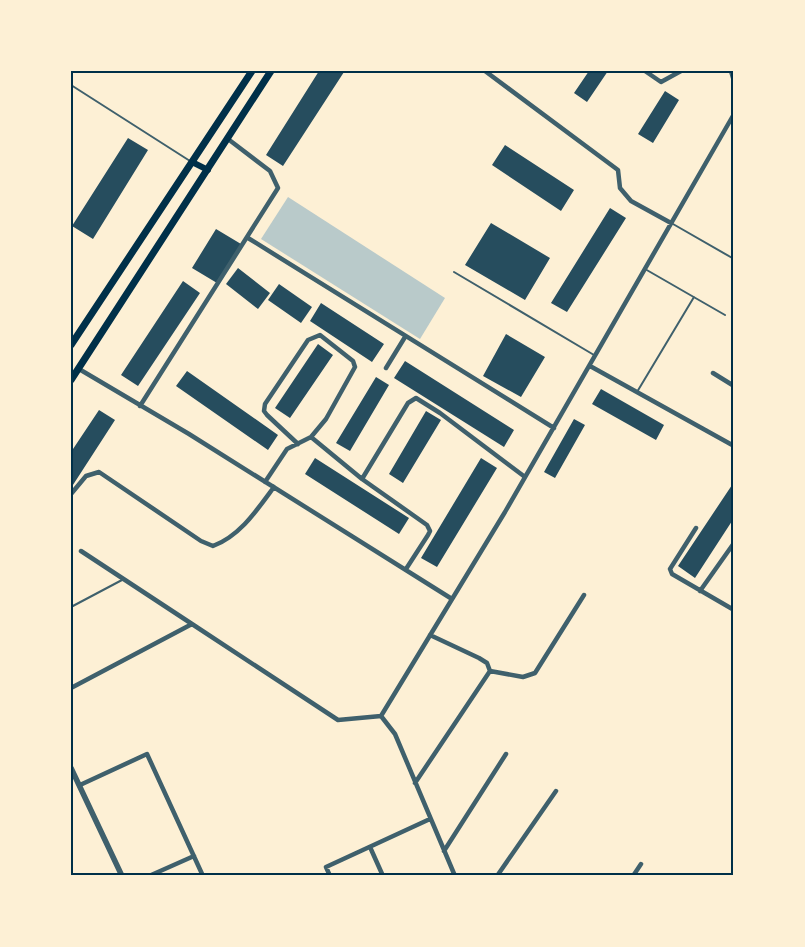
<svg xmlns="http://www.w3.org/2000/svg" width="805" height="947" font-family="Montserrat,sans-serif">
	<rect width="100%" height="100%" fill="#fdf0d5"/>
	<!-- green -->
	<path fill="#b9caca" d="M288,197L445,298L420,339L261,239Z"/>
	<!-- building -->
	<path fill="#264d5e" d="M319,71L344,72L283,166L266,155Z
		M589,71H608L587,102L574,93Z
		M665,91L679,100L653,143L638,134Z
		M128,138L148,150L93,239L72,226Z
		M505,145L574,190L561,211L492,165Z
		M610,208L626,218L567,312L551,303Z
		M491,223L550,258L525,300L465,265Z
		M216,229L241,244L217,283L192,268Z
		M238,268L270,293L258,309L226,284Z
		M183,281L200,293L138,386L121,375Z
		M279,284L312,307L301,323L268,300Z
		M321,303L384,344L372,362L310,321Z
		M506,334L545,357L521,397L483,376Z
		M318,344L333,355L290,418L275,408Z
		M405,361L514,430L504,447L394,378Z
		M187,371L278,435L268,450L176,386Z
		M376,377L389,385L350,451L336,443Z
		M601,389L664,425L656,440L592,404Z
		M99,410L115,420L71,488V452Z
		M426,411L441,420L403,483L389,474Z
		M574,419L585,425L555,478L544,472Z
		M315,458L409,518L399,534L305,474Z
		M481,458L497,468L437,567L421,558Z
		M734,482V518L695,578L678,566Z"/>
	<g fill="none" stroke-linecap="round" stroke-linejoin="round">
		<!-- service -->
		<path stroke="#3f606c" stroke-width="2" d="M71,85L190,161
			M673,224L734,259
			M645,269L725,315
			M454,272L594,355
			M637,392L694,297
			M71,607L122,580"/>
		<!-- minor -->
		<path stroke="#3f606c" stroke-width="4.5" d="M485,71L618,170L620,188L631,201L671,223
			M645,71L661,82L681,71
			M731,71L734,81
			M248,238L554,428
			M590,366L734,446
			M386,368L405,337
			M79,369L189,434L452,599
			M713,373L734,386
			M140,406L278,188L270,171L228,139
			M311,437L362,479L427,525L430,531L428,535L406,569
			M362,479L408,403L416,398L440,413L525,477
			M265,482L287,449L311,437L326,419L355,367L353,361L320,335L308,340L265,404L264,411L267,415L298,444
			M71,494L86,476L99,472L201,541L213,546C240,536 257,510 274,487
			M696,528L670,569L672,574L734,610
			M81,551L192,624
			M700,591L734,543
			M490,671L523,677L535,673L584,595
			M71,688L192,624L338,720L381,716
			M415,783L490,671L487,663L479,658L430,635
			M80,785L147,754L203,876
			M370,847L383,876
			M444,851L506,754
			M149,876L194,856
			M330,876L326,867L430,819
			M455,876L395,734L381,716L505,512L734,114
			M497,876L556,791
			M633,876L641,864"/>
		<!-- tertiary -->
		<path stroke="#3f606c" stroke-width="5.5" d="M71,768L122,876"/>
		<!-- secondary -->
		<path stroke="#003049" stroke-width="6" d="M192,162L208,170"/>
		<!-- primary -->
		<path stroke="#003049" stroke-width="7" d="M71,345L252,71
			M71,380L271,71"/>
	</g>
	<!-- border -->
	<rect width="805" height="947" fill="none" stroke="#fdf0d5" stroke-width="145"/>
	<rect x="72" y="72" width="660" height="802" fill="none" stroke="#003049" stroke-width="2"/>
</svg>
